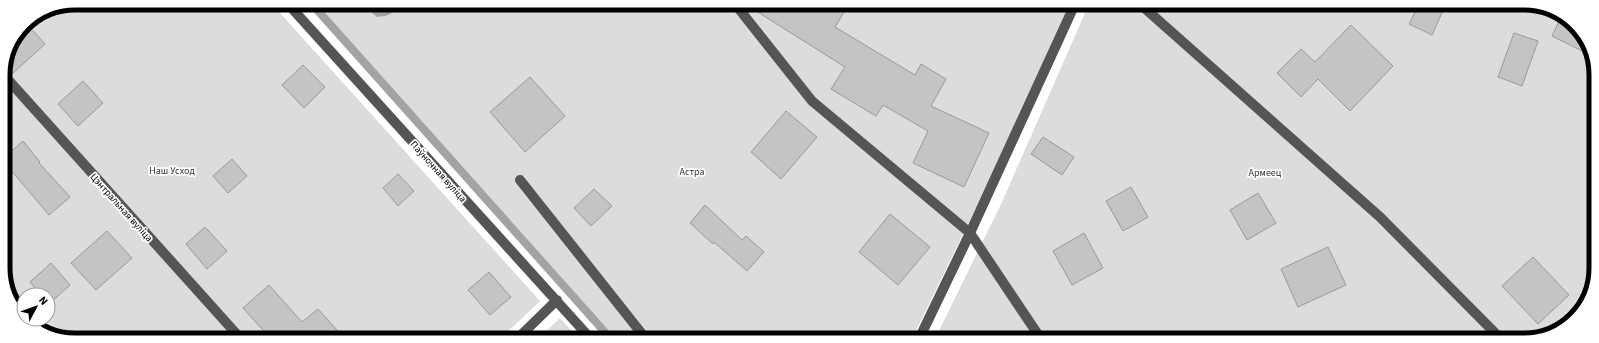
<svg xmlns="http://www.w3.org/2000/svg" width="1599" height="343" font-family="'Source Sans 3',sans-serif">
	<rect width="100%" height="100%" fill="#fff"/>
	<!-- green -->
	<path fill="#dcdcdc" d="M75,3H271L540,301L500,339H61L24,319H48V295H24V319L4,283L3,70L24,24L47,8Z
		M309,3L1075,4L912,339H607Z
		M1089,4H1538L1575,24L1595,60V282L1571,322L1529,340L935,339L1002,202Z
		M560,318L579,339H538Z"/>
	<!-- water -->
	<path fill="#a3a3a3" d="M360,3H396C395,15 387,16 377,17Z"/>
	<g fill="none" stroke-linecap="round" stroke-linejoin="round">
		<!-- stream -->
		<path stroke="#a3a3a3" stroke-width="8" d="M311,3L611,339"/>
	</g>
	<!-- building -->
	<path fill="#c4c4c4" stroke="#999" d="M745,4H849L835,27L915,75L921,64L946,79L931,106L989,133L964,187L913,163L928,131L883,105L876,116L831,89L845,67Z
		M1419,4H1446L1432,35L1409,24Z
		M1561,17L1575,24L1592,56L1552,36Z
		M26,23L45,44L12,74L4,68Z
		M1351,25L1393,66L1350,111L1318,79L1301,97L1277,73L1301,49L1315,62Z
		M1514,33L1538,41L1522,86L1498,77Z
		M303,65L325,87L304,108L282,85Z
		M530,77L565,116L525,152L490,112Z
		M83,81L103,103L78,126L58,104Z
		M786,111L817,137L781,179L751,152Z
		M1043,137L1074,157L1062,175L1031,154Z
		M23,141L40,162L39,163L70,197L49,215L4,162V158Z
		M232,159L247,176L228,193L213,176Z
		M398,174L414,191L398,206L383,188Z
		M1131,187L1148,217L1123,231L1106,201Z
		M594,189L612,206L591,226L574,208Z
		M1258,193L1276,223L1247,240L1230,210Z
		M705,205L742,240L746,236L764,252L747,271L714,242L713,244L690,223Z
		M890,214L930,247L898,285L859,252Z
		M205,227L227,251L207,269L186,244Z
		M107,231L132,258L96,290L71,263Z
		M1084,233L1103,268L1072,285L1053,251Z
		M1328,247L1346,285L1298,307L1281,269Z
		M1533,257L1569,295L1538,324L1502,286Z
		M51,263L70,285L49,304L48,295H41L30,282Z
		M489,272L511,297L490,315L468,290Z
		M269,285L302,322L318,309L345,339H271L243,308Z"/>
	<g fill="none" stroke-linecap="round" stroke-linejoin="round">
		<!-- minor -->
		<path stroke="#555" stroke-width="10" d="M287,3L591,339
			M735,4L812,101L970,233L1041,339
			M1140,4L1380,217L1502,340
			M3,74L241,339
			M520,180L646,339
			M517,339L557,300
			M919,339L970,233L1075,4"/>
	</g>
	<g text-anchor="middle" stroke-width="3.5" stroke-linejoin="round" paint-order="stroke">
		<!-- park labels -->
		<g font-size="10" fill="#333" stroke="#fff">
			<text x="172" y="174">Наш Усход</text>
			<text x="692" y="175">Астра</text>
			<text x="1265" y="176">Армеец</text>
		</g>
		<!-- street labels -->
		<g font-size="10" fill="#000" stroke="#fff">
			<text transform="translate(439 171) rotate(48)" y="4">Паўночная вуліца</text>
			<text transform="translate(122 207) rotate(48)" y="4">Цэнтральная вуліца</text>
		</g>
	</g>
	<!-- crop -->
	<path d="M0 0H1599V343H0ZM75 10H1524A65 65 0 0 1 1589 75V268A65 65 0 0 1 1524 333H75A65 65 0 0 1 10 268V75A65 65 0 0 1 75 10Z" fill="#fff" fill-rule="evenodd"/>
	<path fill="none" stroke="#000" stroke-width="5" d="M75 10H1524A65 65 0 0 1 1589 75V268A65 65 0 0 1 1524 333H75A65 65 0 0 1 10 268V75A65 65 0 0 1 75 10Z"/>
	<!-- north arrow -->
	<g transform="translate(36 307) rotate(49)"><circle r="19" fill="#ffffff" stroke="#999999"/>
	<path d="M0-3L7 15L0 10L-7 15Z" fill="#000000"/>
	<text y="-6" font-size="11" font-weight="bold" text-anchor="middle" fill="#000000">N</text>
	</g>
</svg>
